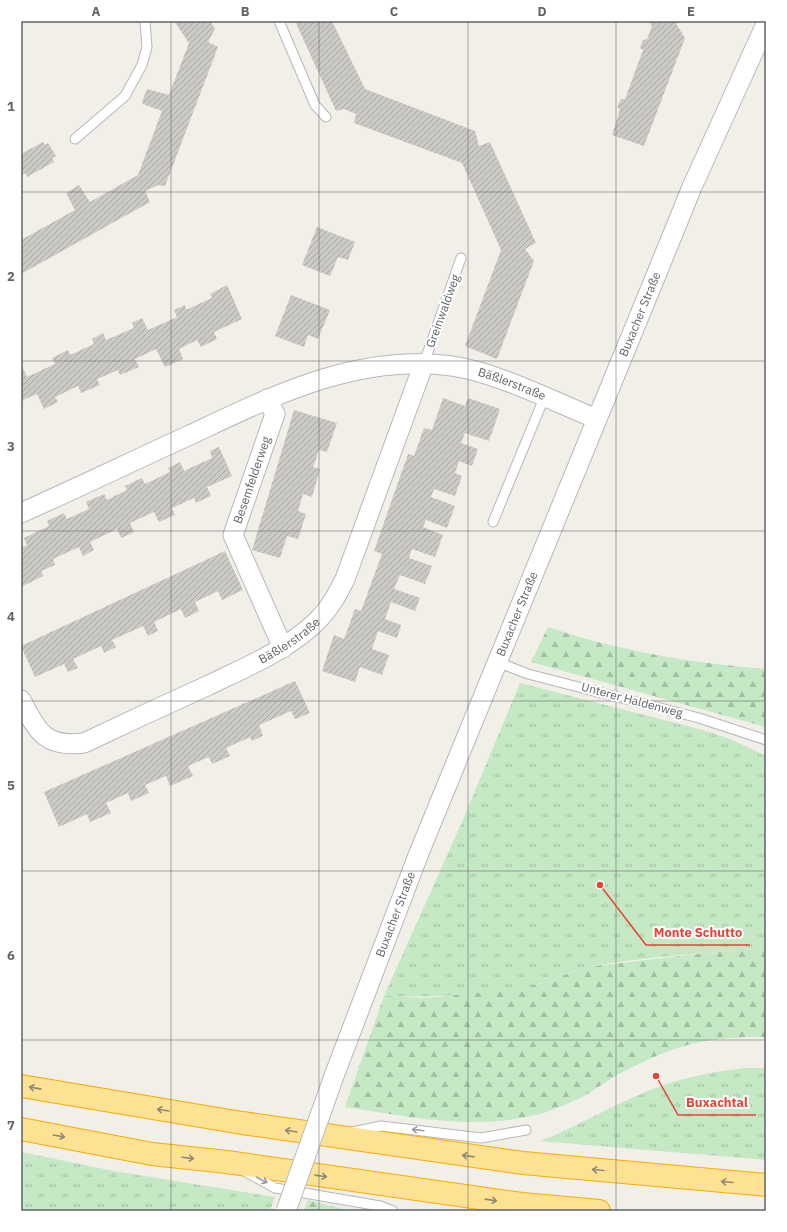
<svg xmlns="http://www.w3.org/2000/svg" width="787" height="1232" font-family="'IBM Plex Sans',sans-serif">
	<defs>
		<pattern id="grass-tufts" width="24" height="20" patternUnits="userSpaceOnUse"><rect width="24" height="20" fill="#c5e8c5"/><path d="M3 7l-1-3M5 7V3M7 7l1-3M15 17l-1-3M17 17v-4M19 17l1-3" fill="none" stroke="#a3c0a4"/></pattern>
		<pattern id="forest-firs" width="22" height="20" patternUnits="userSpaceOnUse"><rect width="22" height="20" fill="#c5e8c5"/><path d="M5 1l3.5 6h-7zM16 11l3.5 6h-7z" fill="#a3c0a4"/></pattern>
		<pattern id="building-hatch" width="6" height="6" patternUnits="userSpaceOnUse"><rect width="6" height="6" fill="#cccac5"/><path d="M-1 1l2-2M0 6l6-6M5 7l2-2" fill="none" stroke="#a9a8a4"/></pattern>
	</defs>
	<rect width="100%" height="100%" fill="#f1efe8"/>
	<!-- grass -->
	<path fill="url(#grass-tufts)" d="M520,683L703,730L730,739L766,756V948C707,953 646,956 587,967C571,971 555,980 538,984C488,995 435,998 384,996L462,822Z
		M746,1068H766V1160L540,1141C572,1129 602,1111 634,1097C670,1080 707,1072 746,1068Z
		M21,1152L114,1171L275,1197L270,1211H21Z"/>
	<!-- forest -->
	<path fill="url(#forest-firs)" d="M548,627C619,651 691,663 766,669V727L531,662Z
		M766,948V1037C706,1036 674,1045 621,1073C607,1080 594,1091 580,1098C570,1103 559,1107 549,1111C483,1133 412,1117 345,1107L384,996L425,998L487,992L540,984L586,967L706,953Z
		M308,1200L351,1211H304Z"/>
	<!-- building -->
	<path fill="url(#building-hatch)" d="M174,21H210L215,29L208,42L218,47L165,186L158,185L145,191L150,202L21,274V240L75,210L66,193L79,185L90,202L138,175L162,111L143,104L142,102L147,89L169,95L189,43Z
		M295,21H332L365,89L475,131L479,146L490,142L536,243L525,249L534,261L497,359L465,346L501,250L462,163L354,123L356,114L344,109L336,111Z
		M648,21H682L676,24L685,38L644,146L612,135L620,109L617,107L621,99H625L643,50L640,48L643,40L647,39L652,26Z
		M43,142L45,145L48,143L56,156L52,158L54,162L27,177L25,173L22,175L21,154Z
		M317,227L355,242L348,260L338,257L330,276L302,265Z
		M227,285L242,319L214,332L217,339L201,347L197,340L179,349L183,359L165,367L156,349L135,359L139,367L120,375L118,370L97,379L100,385L81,393L78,386L55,397L58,402L44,409L37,394L21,401V369L23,368L27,377L55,364L52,358L68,350L70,355L94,344L92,339L103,333L106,340L134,328L132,323L142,318L148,330L177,317L174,310L185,305L186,310L212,298L210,294Z
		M291,295L330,310L318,339L308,335L304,347L275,336Z
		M443,398L465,406L468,398L500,409L489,441L465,433L461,443L478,449L472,466L459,461L455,473L462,476L455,496L434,489L431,497L455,506L447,528L426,520L423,527L443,535L435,557L412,549L409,558L432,566L425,584L400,575L394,589L420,598L415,611L391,602L385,619L401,625L397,638L378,631L372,649L389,655L382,675L360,667L355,682L322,671L334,635L344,639L355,609L361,611L382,554L374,551L408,454L414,456L424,428L432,430Z
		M294,410L337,423L327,452L319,450L313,467L320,469L312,497L303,494L298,511L306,514L298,539L287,536L280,558L252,550Z
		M219,447L232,476L207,487L211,496L196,503L194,498L172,508L175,515L159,522L154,512L130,523L134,532L121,538L117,529L90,542L94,550L83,556L79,547L53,559L55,565L41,571L43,576L21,587V548L27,545L24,538L49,526L47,521L64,513L67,519L89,509L86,502L104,494L107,500L127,490L125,486L142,478L145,484L170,472L168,468L180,462L184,471L212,458L210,451Z
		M225,551L243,590L222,600L218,591L195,602L199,611L185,618L181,609L154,622L158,631L148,636L143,626L112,640L116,647L104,653L101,646L73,659L78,668L68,672L64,664L35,677L21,646Z
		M295,681L310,713L295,719L291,711L259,725L263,736L252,741L250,737L226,748L230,756L212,764L209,757L188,766L193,776L170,786L166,776L145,785L149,793L131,801L128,793L106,803L111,813L90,822L87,814L59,827L44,792Z"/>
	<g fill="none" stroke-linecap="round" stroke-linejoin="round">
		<defs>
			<path id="lane" d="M279,21L315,105L326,117
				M75,139L125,96L142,65L147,47L145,21
				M424,363L461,258
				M493,522L544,398
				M497,662L528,674L699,718L766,740
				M353,1132L381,1126L481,1138L526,1130
				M246,1172L275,1188L380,1206L393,1211"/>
			<g id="street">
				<path d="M267,399L275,414L233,535L283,648"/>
				<path id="s1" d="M21,513C77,488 133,461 190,435C273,396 357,353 452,366C499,373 552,401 597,419"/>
				<path id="s2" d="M21,700C38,732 45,748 84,743C126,723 167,704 209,685C246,667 288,650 318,620C330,608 337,595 345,579L424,363"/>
				<path id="s3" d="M334,1076L419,853L659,268L692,187L766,24"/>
			</g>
			<path id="highway" d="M21,1086L242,1123L523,1163L766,1185
				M21,1129L152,1154L227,1162L522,1204L599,1211"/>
		</defs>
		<!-- lane casing -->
		<use href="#lane" stroke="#b5b8bc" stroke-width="11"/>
		<!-- street casing -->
		<use href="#street" stroke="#b5b8bc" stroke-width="21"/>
		<!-- highway casing -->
		<use href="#highway" stroke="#f9ab00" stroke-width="24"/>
		<!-- lane -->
		<use href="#lane" stroke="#fff" stroke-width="9"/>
		<!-- street -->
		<use href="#street" stroke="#fff" stroke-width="19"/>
		<!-- highway -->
		<use href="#highway" stroke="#fde293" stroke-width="22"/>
		<defs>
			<path id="street-bridge" d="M286,1211L334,1076"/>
		</defs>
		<!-- street-bridge casing -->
		<use href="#street-bridge" stroke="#b5b8bc" stroke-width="21" stroke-linecap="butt"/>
		<!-- street-bridge -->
		<use href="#street-bridge" stroke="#fff" stroke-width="19"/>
	</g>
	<!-- one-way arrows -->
	<defs><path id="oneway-shaft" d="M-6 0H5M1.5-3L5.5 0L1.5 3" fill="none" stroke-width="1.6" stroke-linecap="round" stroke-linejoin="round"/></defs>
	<g stroke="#8e8975">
		<use href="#oneway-shaft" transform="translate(35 1088) rotate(-169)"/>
		<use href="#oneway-shaft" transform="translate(163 1110) rotate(-171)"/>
		<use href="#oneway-shaft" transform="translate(291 1131) rotate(-171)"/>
		<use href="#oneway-shaft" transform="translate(59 1136) rotate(10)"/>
		<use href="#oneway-shaft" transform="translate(468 1156) rotate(-172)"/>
		<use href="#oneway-shaft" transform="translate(188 1158) rotate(7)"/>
		<use href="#oneway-shaft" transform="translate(598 1170) rotate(-175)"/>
		<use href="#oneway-shaft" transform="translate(321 1176) rotate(8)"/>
		<use href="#oneway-shaft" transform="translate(727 1182) rotate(-175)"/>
		<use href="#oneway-shaft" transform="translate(491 1200) rotate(8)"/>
	</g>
	<g stroke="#979a9d">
		<use href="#oneway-shaft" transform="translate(418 1130) rotate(-173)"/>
		<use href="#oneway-shaft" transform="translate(262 1180) rotate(28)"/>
	</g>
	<!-- grid -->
	<path fill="none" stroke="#5f6368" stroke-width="1" stroke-opacity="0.55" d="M171,21V1211M319,21V1211M468,21V1211M616,21V1211M21,192H766M21,361H766M21,531H766M21,701H766M21,871H766M21,1040H766"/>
	<g text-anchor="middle" stroke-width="4" stroke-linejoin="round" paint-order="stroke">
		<!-- street labels -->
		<g font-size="12" fill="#5f6368" stroke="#fff">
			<text transform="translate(443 311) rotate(-70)" y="4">Greinwaldweg</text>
			<text dy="4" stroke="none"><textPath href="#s3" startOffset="821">Buxacher Straße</textPath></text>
			<text dy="4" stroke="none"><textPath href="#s1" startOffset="524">Bäßlerstraße</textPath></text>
			<text transform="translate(252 480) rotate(-71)" y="4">Besemfelderweg</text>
			<text dy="4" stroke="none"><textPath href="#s3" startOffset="497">Buxacher Straße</textPath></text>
			<text dy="4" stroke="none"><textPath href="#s2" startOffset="314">Bäßlerstraße</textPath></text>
			<text transform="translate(632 700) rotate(15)" y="4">Unterer Haldenweg</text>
			<text dy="4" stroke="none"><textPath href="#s3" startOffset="173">Buxacher Straße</textPath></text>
		</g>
	</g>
	<!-- callouts -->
	<path fill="none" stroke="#ea4335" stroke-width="1.5" d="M600 885L646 945H750M656 1076L678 1115H756"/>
	<g fill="#ea4335" stroke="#fff" stroke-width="1.5">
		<circle cx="600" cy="885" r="4"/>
		<circle cx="656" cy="1076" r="4"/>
	</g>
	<g font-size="13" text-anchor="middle" font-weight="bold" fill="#ea4335" stroke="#fff" stroke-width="4" stroke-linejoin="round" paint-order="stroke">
		<text x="698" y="937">Monte Schutto</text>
		<text x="717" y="1107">Buxachtal</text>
	</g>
	<!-- border -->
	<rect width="787" height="1232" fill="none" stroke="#ffffff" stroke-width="44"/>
	<rect x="22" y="22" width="743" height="1188" fill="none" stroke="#5f6368" stroke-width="1.5"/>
	<g font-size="13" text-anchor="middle" font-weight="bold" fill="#5f6368">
		<text x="96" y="16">A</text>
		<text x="245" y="16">B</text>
		<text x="394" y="16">C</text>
		<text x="542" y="16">D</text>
		<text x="691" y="16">E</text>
		<text x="11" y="111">1</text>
		<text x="11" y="281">2</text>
		<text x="11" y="451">3</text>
		<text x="11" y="621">4</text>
		<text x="11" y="790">5</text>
		<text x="11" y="960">6</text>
		<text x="11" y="1130">7</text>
	</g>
</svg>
